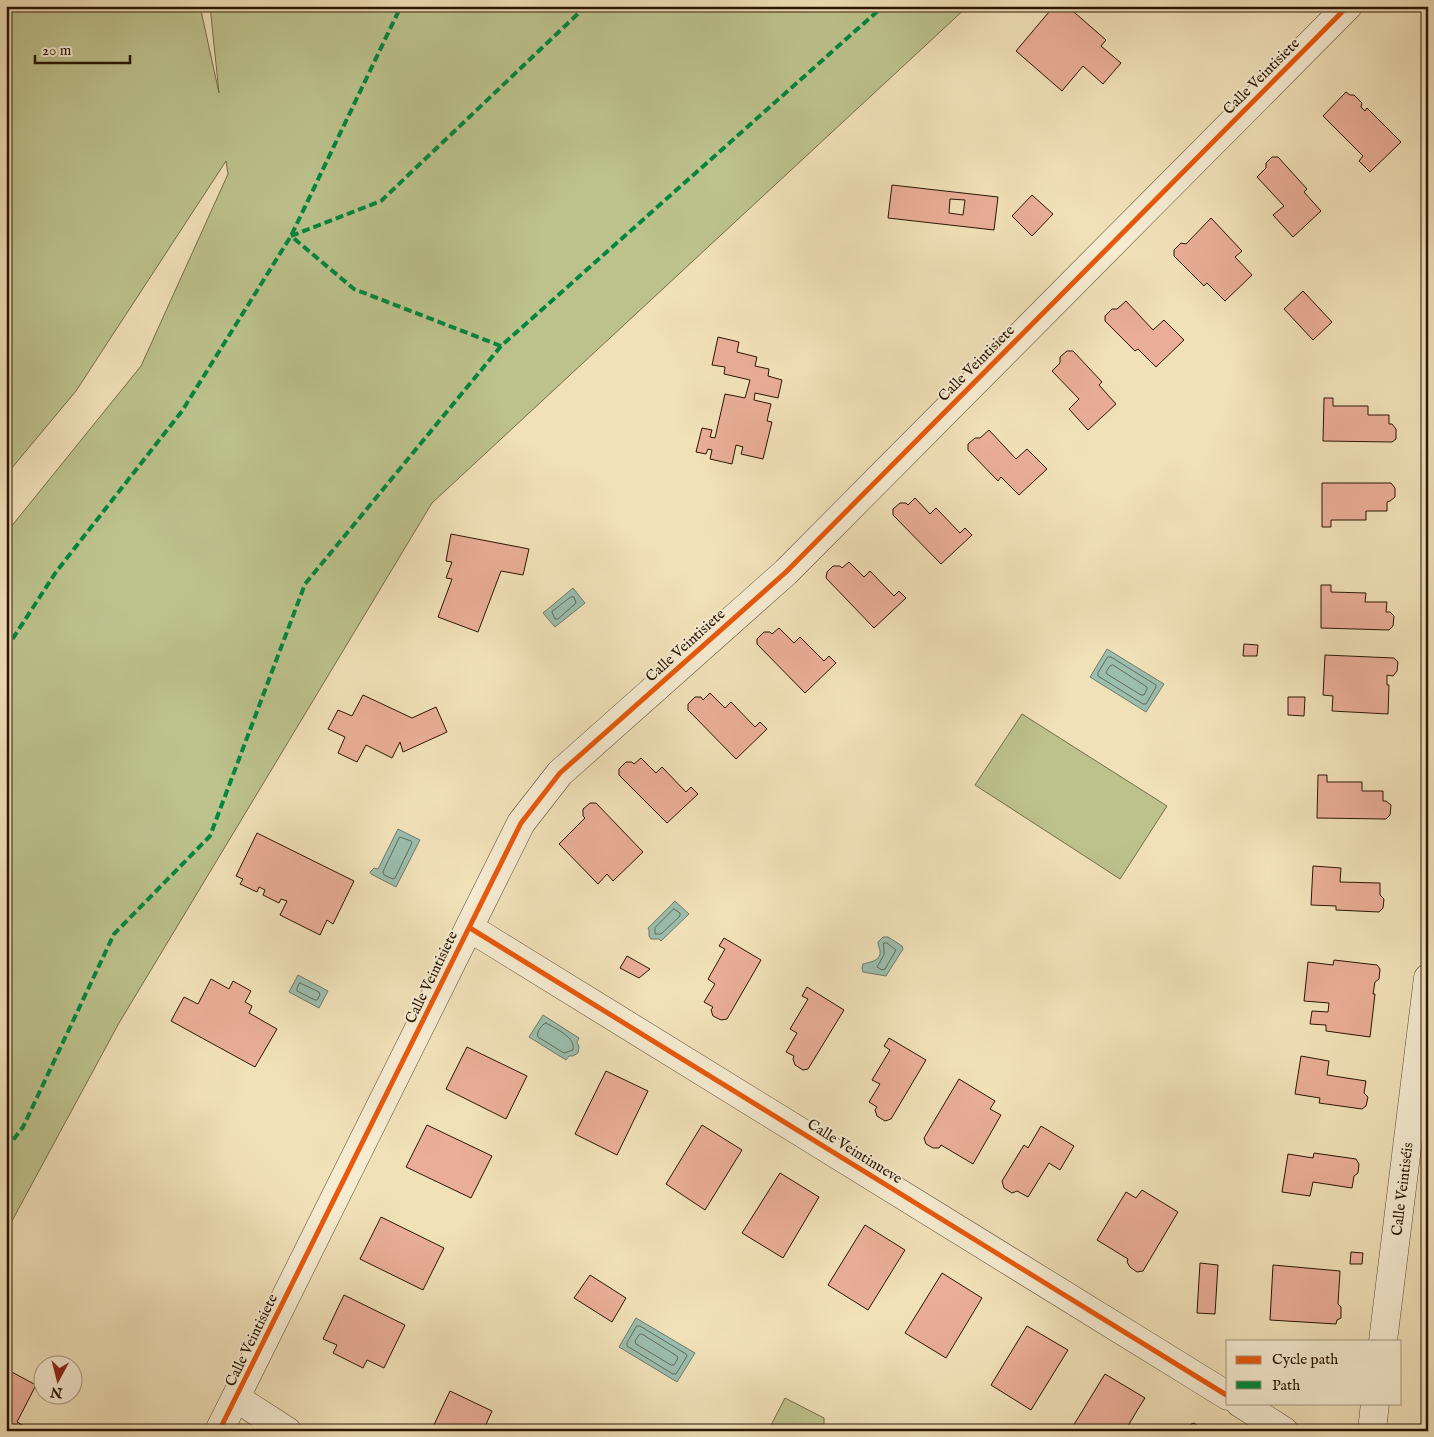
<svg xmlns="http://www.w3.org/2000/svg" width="1434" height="1437" font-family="'IM FELL English',serif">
	<rect width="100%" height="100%" fill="#f1e1b9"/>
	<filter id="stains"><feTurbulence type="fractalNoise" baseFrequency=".004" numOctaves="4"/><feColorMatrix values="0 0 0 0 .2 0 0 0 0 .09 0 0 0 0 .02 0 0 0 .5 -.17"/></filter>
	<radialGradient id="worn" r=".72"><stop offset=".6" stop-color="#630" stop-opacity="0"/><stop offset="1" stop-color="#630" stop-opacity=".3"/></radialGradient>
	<!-- green -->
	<path fill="#bdc28d" stroke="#746c48" d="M6,6H200L219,93L210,6H968L432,503L119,1023L6,1232V533L141,366L228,174L226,161L76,391L6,475Z
		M1022,714L1167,806L1120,879L975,785Z
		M785,1398L824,1418V1431H768Z"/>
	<!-- water -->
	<path fill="#9bbeae" stroke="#6e7a69" d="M573,588L585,603L555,627L543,613Z
		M1107,649L1164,684L1146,712L1090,677Z
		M398,829L420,840L396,887L371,874L370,872L374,868L378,869Z
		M675,901L689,914L661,941L659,939H651L649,936V930L648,928Z
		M883,937H888L902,946L903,949L886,976L863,972L862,968L863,964C870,962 882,961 880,950C879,947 878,945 878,942Z
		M298,975L328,991L319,1008L289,992Z
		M543,1015L579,1038L577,1042L579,1047L578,1053L573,1056H569L566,1060L529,1037Z
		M636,1318L695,1353L677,1382L619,1347Z"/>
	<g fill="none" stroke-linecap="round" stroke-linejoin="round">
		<!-- shore -->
		<path stroke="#626a58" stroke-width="1" d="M571,597H574L576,603L558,619H555L552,612Z
			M1108,657H1111L1156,685V687L1146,704H1143L1098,676V673Z
			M1113,665L1147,687V689L1144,695H1141L1107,674L1106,672L1110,666Z
			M400,837L411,841L412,843L395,878L393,879L384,875L383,872Z
			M674,909L680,913V916L661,934H655V928Z
			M884,943H887L896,950L885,969L882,970L877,967L884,955Z
			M300,983L319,992L320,995L317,1000H315L297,991V988Z
			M546,1023C556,1029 576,1037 573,1050L564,1053L538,1037C536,1032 542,1024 546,1023Z
			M637,1326H640L686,1354L687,1356L676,1374H673L627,1346V1343Z
			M642,1334L677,1356L678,1358L674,1365H671L636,1344L635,1341L639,1335Z"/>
	</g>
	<!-- building -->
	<path fill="#eaae98" stroke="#2a1502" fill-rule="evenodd" d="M1054,6H1067L1106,40L1101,46L1121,63L1103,84L1083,66L1062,91L1016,51Z
		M1346,92L1350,95H1354L1362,103L1361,107L1365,111L1367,108L1401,142L1370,172L1359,161L1363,156L1323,116Z
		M1272,157H1278L1307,189L1304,192L1321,211L1293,237L1273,215L1284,206L1257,177L1266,168V163Z
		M892,185L998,197L994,230L888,218ZM950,199L965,200L963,215L949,213Z
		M1032,195L1053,214L1032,236L1012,216Z
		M1211,218L1242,251L1235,257L1252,275L1225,301L1207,283L1204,286L1174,256V250L1181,243L1186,244Z
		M1303,291L1332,322L1313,340L1284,309Z
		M1126,301L1153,330L1164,320L1184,340L1156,367L1138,349L1135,351L1105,321V316L1112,309H1117Z
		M718,337L739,342L737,352L757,357L755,366L769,369L768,376L782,380L778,398L755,393L754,400L771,404L767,421L772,422L763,459L741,454L743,447L736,445L732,464L710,459L712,450L708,449L706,454L696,452L702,428L712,430L710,437L715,438L725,394L745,398L750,380L724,374L725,367L712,365Z
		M1067,351H1073L1102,382L1099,385L1116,404L1088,430L1069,409L1079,399L1052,371L1060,363V357Z
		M1324,398H1333V406H1368V415H1389V424H1392L1396,429V439L1392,442L1323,441Z
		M989,430L1016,459L1027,449L1047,469L1019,495L1001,477L998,481L968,450V444L975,438H980Z
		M1322,483H1391L1395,488V497L1390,501L1387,502V511H1366V520H1331V527H1322Z
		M915,498L930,514L936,508L960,533L965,528L972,535L941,564L893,515V509L900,503H906L908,505Z
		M451,534L529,549L523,575L501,571L478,632L438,617L452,579L446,578L452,562L446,561Z
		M849,562L864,577L870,571L894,596L899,591L906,598L874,628L826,578L827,572L833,566H840L842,568Z
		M1321,585H1331V592L1366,593L1365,602H1387L1386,612H1390L1394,616L1393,626L1389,630L1321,628Z
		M779,628L794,643L800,637L824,661L829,656L836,663L805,693L757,644V639L764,632H770L772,634Z
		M1244,644L1258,645L1257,656H1243Z
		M1325,655L1394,658L1398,662L1397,671L1393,676L1387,675V685H1389L1388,714L1332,711L1333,696L1323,695Z
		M710,693L725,708L731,702L755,727L760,722L767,729L736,759L688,710V704L695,697H701L703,700Z
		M363,695L412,718L436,707L447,732L403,752L400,742L392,758L366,745L357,762L338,753L345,737L328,729L338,710L352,716Z
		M1288,697H1305L1304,716L1288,715Z
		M641,758L656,773L662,767L686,792L691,787L698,794L667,823L619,775V769L626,762H632L634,764Z
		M1318,775H1327V782H1362V791H1383V801H1386L1391,805L1390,815L1386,819L1317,818Z
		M590,803H596L643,852L613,881L607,874L598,884L559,844L585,818L583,816V809Z
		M257,833L354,881L333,924L327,920L320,935L280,915L287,901L281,899L279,903L263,895L265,890L259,887L257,892L240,884L243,879L236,876Z
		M1313,866L1341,868L1340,882L1380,883V895L1384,899L1383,908L1379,912L1336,910V906L1311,905Z
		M724,938L761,960L727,1019L721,1020L713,1016L711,1010L713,1007L704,1002L715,984L708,979L725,949L719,946Z
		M627,956L650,969L639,978L620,968Z
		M1334,960L1377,965L1380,969L1379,979L1375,982L1373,994H1375L1370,1037L1326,1031V1025L1310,1024L1312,1011L1328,1012L1329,1003L1304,1001L1308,962L1333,965Z
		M211,979L229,989L233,981L251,991L245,1002L252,1006L249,1013L277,1029L255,1067L171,1021L184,997L198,1004Z
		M807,987L844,1010L808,1069L803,1070L795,1065L793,1059L794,1056L786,1052L797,1033L790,1029L808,999L802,996Z
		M889,1038L926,1060L891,1119L885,1121L877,1116L875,1110L877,1107L869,1102L880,1084L872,1080L890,1050L884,1046Z
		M467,1047L527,1076L506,1119L446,1089Z
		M1301,1056L1329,1061L1327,1075L1366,1081L1364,1093L1368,1097L1366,1106L1362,1109L1319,1103L1320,1098L1295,1094Z
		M606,1071L648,1091L617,1155L575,1134Z
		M959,1079L995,1101L990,1109L1001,1115L973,1164L941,1145L939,1148H933L926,1144L924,1138Z
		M427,1125L492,1156L471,1198L406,1167Z
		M702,1125L742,1150L705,1210L666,1184Z
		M1041,1126L1074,1146L1060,1170L1049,1163L1028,1197L1017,1191L1012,1193L1004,1188L1002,1181L1024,1145L1028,1148Z
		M1314,1153L1356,1159L1359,1164L1358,1173L1354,1176L1352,1188L1313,1182L1310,1196L1282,1192L1288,1154L1313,1158Z
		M780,1173L819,1197L783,1258L742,1233Z
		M1142,1190L1178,1212L1143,1271L1137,1272L1130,1267L1127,1262L1128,1259L1097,1240L1126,1192L1136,1198Z
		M381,1217L444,1248L423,1290L360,1259Z
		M865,1225L905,1250L868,1310L828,1285Z
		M1351,1252L1363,1253L1362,1264H1350Z
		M1200,1263L1218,1265L1215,1314L1197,1313Z
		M1273,1265L1340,1271L1338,1304L1341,1307V1318L1337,1320L1336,1324L1270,1320Z
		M942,1273L982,1298L946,1358L905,1333Z
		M590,1275L626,1298L612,1322L574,1298Z
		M344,1295L405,1325L384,1368L367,1360L363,1368L333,1353L337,1345L323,1339Z
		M1027,1326L1068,1350L1031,1410L991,1385Z
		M8,1370L36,1385L17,1422L28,1428L27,1431H6V1373Z
		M1105,1374L1145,1398L1138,1409L1125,1431H1070Z
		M450,1391L492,1411L483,1431H431Z
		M1426,1409H1428V1431H1426Z
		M1194,1423L1204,1430L1205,1431H1187L1191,1424Z"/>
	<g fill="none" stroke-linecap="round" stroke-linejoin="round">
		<defs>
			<path id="street" d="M470,928L1228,1396
				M1383,1341L1428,978
				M236,1398L287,1431
				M1240,1403L1284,1431
				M219,1431L521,823L560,773L786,572L1348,6
				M1372,1431L1375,1403"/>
		</defs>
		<!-- street casing -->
		<use href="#street" stroke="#5c4830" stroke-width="29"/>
		<!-- street -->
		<use href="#street" stroke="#f6ecd2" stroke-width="28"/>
		<!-- quiet -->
		<path stroke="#00873e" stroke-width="4" stroke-dasharray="8 4" stroke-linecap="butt" d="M501,346L354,289L291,236L381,201L586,6
			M6,649L56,572L182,411L291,236L401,6
			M6,1149L23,1127L114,934L210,836L305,584L501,346L880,9L885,6"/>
		<defs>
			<path id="cycleway" d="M470,928L1228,1396
				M219,1431L521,823L560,773L786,572L1348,6"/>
		</defs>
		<!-- cycleway casing -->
		<use href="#cycleway" stroke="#f6ecd2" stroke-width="8"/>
		<!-- cycleway -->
		<use href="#cycleway" stroke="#e8590c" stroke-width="5"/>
	</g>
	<g text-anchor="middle" stroke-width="4" stroke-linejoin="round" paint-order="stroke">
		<!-- street labels -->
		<g font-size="15" fill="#2a1502" stroke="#f6ecd2">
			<text transform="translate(1261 76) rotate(-45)" y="5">Calle Veintisiete</text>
			<text transform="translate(976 363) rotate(-45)" y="5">Calle Veintisiete</text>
			<text transform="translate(685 645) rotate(-42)" y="5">Calle Veintisiete</text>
			<text transform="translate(431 977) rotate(-64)" y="5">Calle Veintisiete</text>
			<text transform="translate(855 1151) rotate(32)" y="5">Calle Veintinueve</text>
			<text transform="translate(1402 1189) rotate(-83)" y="5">Calle Veintiséis</text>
			<text transform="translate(251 1340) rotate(-64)" y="5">Calle Veintisiete</text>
		</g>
	</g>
	<!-- margin -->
	<rect width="1434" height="1437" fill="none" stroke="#f1e1b9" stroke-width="25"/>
	<rect x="8" y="8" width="1419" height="1422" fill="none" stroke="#2a1502" stroke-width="2.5"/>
	<rect x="12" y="12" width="1409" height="1412" fill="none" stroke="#2a1502"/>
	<!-- legend -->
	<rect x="1226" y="1340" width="175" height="65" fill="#f6ecd2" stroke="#a4967f"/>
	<rect x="1236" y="1356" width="25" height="8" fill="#e8590c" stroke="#a4967f"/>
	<text x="1272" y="1364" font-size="15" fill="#2a1502">Cycle path</text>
	<rect x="1236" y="1381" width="25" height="8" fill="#00873e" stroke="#a4967f"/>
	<text x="1272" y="1390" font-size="15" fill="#2a1502">Path</text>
	<!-- north arrow -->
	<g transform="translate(58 1380) rotate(187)"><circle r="24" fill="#f6ecd2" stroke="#a4967f"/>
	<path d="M0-4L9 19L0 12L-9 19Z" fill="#8f2418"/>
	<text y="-8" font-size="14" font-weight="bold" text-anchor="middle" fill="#2a1502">N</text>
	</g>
	<!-- scale -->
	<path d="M35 55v8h95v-8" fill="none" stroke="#2a1502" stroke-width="2.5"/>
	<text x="42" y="55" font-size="15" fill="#2a1502" stroke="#f6ecd2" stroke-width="4" paint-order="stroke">20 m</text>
	<rect width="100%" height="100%" filter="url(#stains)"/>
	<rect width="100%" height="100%" fill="url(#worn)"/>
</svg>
